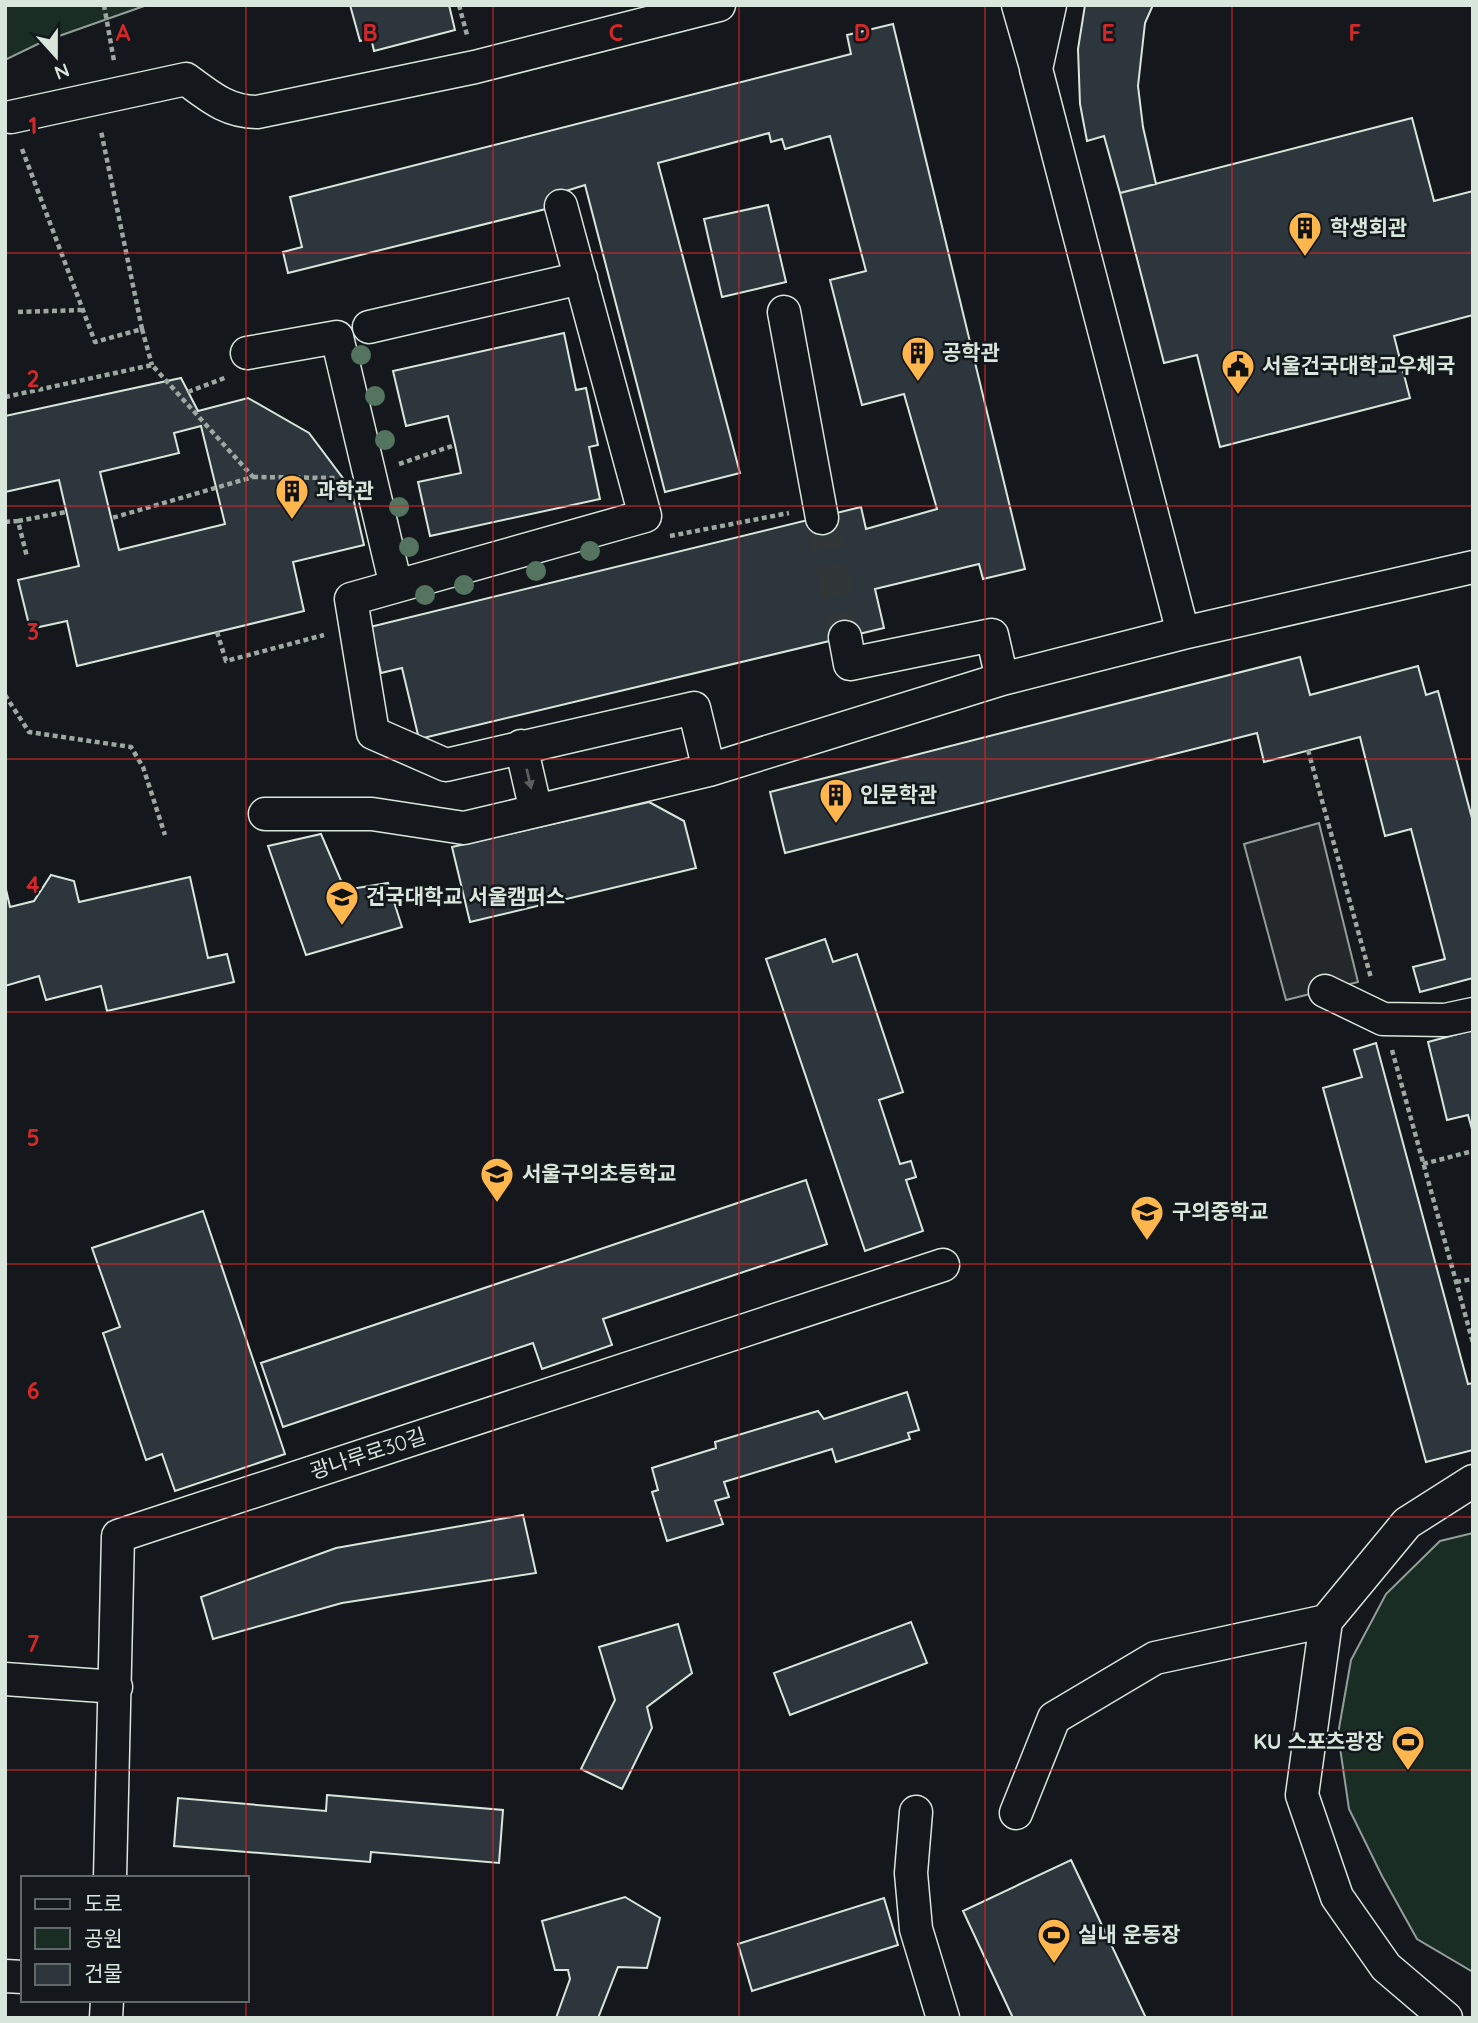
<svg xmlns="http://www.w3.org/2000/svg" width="1478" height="2023" font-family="Quicksand,'Noto Sans KR',sans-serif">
	<rect width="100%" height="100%" fill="#14181c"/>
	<!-- green -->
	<path fill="#1a2d24" stroke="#939e99" stroke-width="2" d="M5,5H147L42,42L5,60Z
		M1473,1533V1972L1417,1939L1382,1876L1349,1809L1338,1734L1351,1660L1386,1594L1440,1541Z"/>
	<!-- parking -->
	<path fill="#24282b" stroke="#939e99" stroke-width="2" d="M1319,823L1358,982L1286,1000L1244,844Z"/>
	<!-- building -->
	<path fill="#2c363c" stroke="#d8e6dc" stroke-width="2" fill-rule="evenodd" d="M350,5H449L455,30L374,51L371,38L360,41Z
		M1085,5H1153L1145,23L1138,86L1143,127L1156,184L1120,193L1104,136L1087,141L1080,104L1078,49Z
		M893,24L1025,569L983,579L979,564L875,589L884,628L419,739L402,668L381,673L370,627L861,507L866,529L937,509L904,394L862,405L830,280L866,271L830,136L785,149L782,139L771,142L769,133L658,163L740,473L665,492L585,185L566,191L570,203L288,273L283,252L302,247L290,197L851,54L847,35Z
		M1412,118L1434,201L1473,191V315L1394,336L1410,398L1220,447L1197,355L1164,363L1120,193Z
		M768,205L786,282L722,297L704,219Z
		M564,333L576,390L586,388L598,445L589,447L600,499L430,536L418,482L461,473L455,445L448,416L406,426L393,371Z
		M181,378L198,411L248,398L309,433L351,489L364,545L293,562L304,611L77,666L67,621L30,629L18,580L79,566L59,480L5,492V416ZM201,426L225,524L119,550L100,472L179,453L174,433Z
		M1300,657L1310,695L1418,666L1426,695L1438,691L1473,822V978L1420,992L1413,967L1445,959L1411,829L1385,836L1360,737L1264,762L1257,733L785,853L770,792Z
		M649,802L684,821L696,868L470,922L452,847Z
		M321,834L345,890L388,883L402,927L306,955L268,846Z
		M51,875L74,881L79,902L190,877L208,958L227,954L234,982L107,1011L101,986L46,1000L39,976L5,986V885L10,907L34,901Z
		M825,939L833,962L857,954L903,1092L879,1100L900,1164L911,1161L916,1177L906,1180L923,1231L865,1251L766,959Z
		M1473,1030V1133L1468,1115L1447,1120L1428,1042Z
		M1376,1043L1468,1384L1473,1383V1450L1426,1462L1323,1088L1362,1077L1354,1050Z
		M806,1180L827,1244L603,1319L612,1345L542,1369L533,1343L283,1427L261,1363Z
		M203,1211L285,1454L175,1491L162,1454L146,1460L103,1333L120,1327L92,1248Z
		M907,1392L919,1430L908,1433L910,1439L836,1462L832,1449L724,1482L729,1497L715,1501L723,1524L667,1541L652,1492L658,1490L652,1468L716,1448L715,1442L818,1411L824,1419Z
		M523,1515L536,1573L342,1603L213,1639L201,1597L336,1548Z
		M911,1622L927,1663L790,1715L774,1673Z
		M678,1624L692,1673L647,1707L652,1728L622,1789L581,1769L615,1700L599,1647Z
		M327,1795L503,1810L499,1863L371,1852L370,1862L174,1846L178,1798L326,1811Z
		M1071,1860L1146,2018H1013L963,1911Z
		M625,1897L660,1918L647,1968L618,1967L598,2018H556L570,1979L568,1970H555L542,1921Z
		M884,1898L898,1945L752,1991L738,1944Z"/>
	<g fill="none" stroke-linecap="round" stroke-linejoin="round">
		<!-- minor-tunnel -->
		<path stroke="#313739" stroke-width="32" stroke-dasharray="32 16" stroke-linecap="butt" d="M822,518L845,637"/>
		<defs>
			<path id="minor" d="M1018,5L1035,64
				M11,117L186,79C209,96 227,112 257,112L475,67L719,5
				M561,206L645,516L351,599L373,733L446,765L694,708L709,770
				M784,312L822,518
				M369,327L581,278
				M247,353L337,337L396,586
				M1183,633L1473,567
				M845,637L850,664L992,635L1002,679
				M521,746L536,811
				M265,814H372L464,828L709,770L1002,679L1183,633L1036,69L1050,5
				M1325,991L1383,1019L1445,1020L1473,1014
				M5,1679L116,1687
				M916,1812L911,1873L916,1929L943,2018
				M1016,1813L1054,1718L1155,1658L1326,1621
				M110,1878L118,1536L943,1265
				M5,1976L23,1977
				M106,2018L107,2000
				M1446,2018L1386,1967L1337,1897L1302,1795L1326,1621L1407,1523L1473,1481"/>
		</defs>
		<!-- minor casing -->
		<use href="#minor" stroke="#d8e6dc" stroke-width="35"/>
		<!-- path -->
		<path stroke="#9da8a2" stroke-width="4.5" stroke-dasharray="5 3.5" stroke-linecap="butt" d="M104,5L114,61
			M459,5L467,35
			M22,149L95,342L142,329L101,131
			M18,312L81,310
			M142,329L152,365
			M188,392L227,377
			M5,397L152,365L253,477L112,518
			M399,464L455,445
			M253,477L338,478
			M18,521L66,512
			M5,522L18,521L27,557
			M670,536L789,513
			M217,632L226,661L324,635
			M5,695L29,732L131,747L143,767L165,835
			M1308,750L1371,978
			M1392,1050L1473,1343
			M1423,1164L1473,1151
			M1456,1282L1473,1279"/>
		<!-- minor -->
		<use href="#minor" stroke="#14181c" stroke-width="32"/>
	</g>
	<!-- trees -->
	<g fill="#55745f">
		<circle cx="361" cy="355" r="10"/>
		<circle cx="375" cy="396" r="10"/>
		<circle cx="385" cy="440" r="10"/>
		<circle cx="399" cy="507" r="10"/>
		<circle cx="409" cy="547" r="10"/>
		<circle cx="590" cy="551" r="10"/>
		<circle cx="536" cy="571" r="10"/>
		<circle cx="464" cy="585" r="10"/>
		<circle cx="425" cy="595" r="10"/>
	</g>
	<!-- one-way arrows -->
	<defs><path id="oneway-solid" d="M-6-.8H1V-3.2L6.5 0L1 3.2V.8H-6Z" transform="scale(1.75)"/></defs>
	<use fill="#59605f" href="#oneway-solid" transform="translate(529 779) rotate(77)"/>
	<!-- grid -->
	<path fill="none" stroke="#d62828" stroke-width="2" stroke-opacity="0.55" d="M246,5V1878M493,5V2018M739,5V2018M985,5V2018M1232,5V2018M5,253H1473M5,506H1473M5,759H1473M5,1012H1473M5,1264H1473M5,1517H1473M5,1770H1473M246,2000V2018"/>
	<!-- icons -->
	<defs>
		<symbol id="building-pin" viewBox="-11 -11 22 30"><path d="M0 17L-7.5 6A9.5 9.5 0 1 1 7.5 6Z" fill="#ffb74d" stroke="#14181c"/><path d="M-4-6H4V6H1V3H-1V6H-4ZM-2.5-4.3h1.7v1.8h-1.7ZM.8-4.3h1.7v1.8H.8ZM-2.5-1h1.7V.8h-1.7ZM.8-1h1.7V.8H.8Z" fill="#111"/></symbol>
		<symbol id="civic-pin" viewBox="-11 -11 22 30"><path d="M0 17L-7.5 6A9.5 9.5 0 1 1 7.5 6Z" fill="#ffb74d" stroke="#14181c"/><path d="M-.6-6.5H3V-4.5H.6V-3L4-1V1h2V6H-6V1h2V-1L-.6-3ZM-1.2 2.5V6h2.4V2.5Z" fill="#111"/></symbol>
		<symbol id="university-pin" viewBox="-11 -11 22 30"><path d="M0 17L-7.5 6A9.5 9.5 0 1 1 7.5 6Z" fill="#ffb74d" stroke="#14181c"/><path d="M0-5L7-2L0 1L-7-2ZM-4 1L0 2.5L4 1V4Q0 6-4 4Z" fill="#111"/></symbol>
		<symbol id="school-pin" viewBox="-11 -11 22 30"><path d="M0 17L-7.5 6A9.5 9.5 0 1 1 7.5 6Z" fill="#ffb74d" stroke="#14181c"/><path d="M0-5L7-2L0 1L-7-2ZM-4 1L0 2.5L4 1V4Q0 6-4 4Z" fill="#111"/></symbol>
		<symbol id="stadium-pin" viewBox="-11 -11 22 30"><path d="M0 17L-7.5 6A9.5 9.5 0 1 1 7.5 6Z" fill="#ffb74d" stroke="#14181c"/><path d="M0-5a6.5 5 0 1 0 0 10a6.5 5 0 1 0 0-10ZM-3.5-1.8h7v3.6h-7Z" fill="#111"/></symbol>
	</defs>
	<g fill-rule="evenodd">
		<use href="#building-pin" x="1286" y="209" width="38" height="52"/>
		<use href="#building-pin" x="899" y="334" width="38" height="52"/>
		<use href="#civic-pin" x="1219" y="347" width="38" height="52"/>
		<use href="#building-pin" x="273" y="472" width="38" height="52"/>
		<use href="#building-pin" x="817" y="776" width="38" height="52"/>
		<use href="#university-pin" x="323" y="878" width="38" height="52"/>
		<use href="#school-pin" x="478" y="1155" width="38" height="52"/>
		<use href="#school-pin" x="1128" y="1193" width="38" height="52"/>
		<use href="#stadium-pin" x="1389" y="1723" width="38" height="52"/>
		<use href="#stadium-pin" x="1035" y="1916" width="38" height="52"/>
	</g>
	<g text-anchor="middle" stroke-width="5" stroke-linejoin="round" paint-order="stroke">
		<!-- poi labels -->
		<g font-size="21" font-weight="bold" fill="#d8e6dc" stroke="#14181c" text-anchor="start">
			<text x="1330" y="235">학생회관</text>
			<text x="942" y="360">공학관</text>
			<text x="1262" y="373">서울건국대학교우체국</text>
			<text x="316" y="498">과학관</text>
			<text x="860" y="802">인문학관</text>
			<text x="366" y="904">건국대학교 서울캠퍼스</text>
			<text x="522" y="1181">서울구의초등학교</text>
			<text x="1172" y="1219">구의중학교</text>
			<text x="1384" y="1749" text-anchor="end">KU 스포츠광장</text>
			<text x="1078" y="1942">실내 운동장</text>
		</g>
		<!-- street labels -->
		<g font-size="21" fill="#d8e6dc" stroke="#14181c">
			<text transform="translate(368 1454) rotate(-18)" y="7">광나루로30길</text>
		</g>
	</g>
	<g font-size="23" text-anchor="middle" font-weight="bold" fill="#d62828" stroke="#14181c" stroke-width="5" stroke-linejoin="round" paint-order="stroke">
		<text x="123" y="41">A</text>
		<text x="370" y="41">B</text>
		<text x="616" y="41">C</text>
		<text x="862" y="41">D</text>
		<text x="1108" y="41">E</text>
		<text x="1355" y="41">F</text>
		<text x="33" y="134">1</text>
		<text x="33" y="387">2</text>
		<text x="33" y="640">3</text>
		<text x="33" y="893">4</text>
		<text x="33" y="1146">5</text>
		<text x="33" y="1399">6</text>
		<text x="33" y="1652">7</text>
	</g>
	<!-- border -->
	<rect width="1478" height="2023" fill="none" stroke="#d8e6dc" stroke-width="14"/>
	<!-- legend -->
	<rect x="21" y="1876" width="228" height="126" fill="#14181c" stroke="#626a69" stroke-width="2"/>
	<rect x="35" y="1899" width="35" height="10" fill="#14181c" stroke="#626a69" stroke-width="2"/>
	<text x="84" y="1911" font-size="21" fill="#d8e6dc">도로</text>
	<rect x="35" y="1928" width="35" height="21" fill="#1a2d24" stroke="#626a69" stroke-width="2"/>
	<text x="84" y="1946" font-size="21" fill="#d8e6dc">공원</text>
	<rect x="35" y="1964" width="35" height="21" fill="#2c363c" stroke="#626a69" stroke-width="2"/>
	<text x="84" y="1981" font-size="21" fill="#d8e6dc">건물</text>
	<!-- north arrow -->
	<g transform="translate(56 56) rotate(159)" stroke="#14181c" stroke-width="5" paint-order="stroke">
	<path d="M0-5L12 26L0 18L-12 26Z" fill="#d8e6dc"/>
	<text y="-10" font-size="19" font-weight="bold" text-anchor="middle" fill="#d8e6dc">N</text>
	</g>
</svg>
